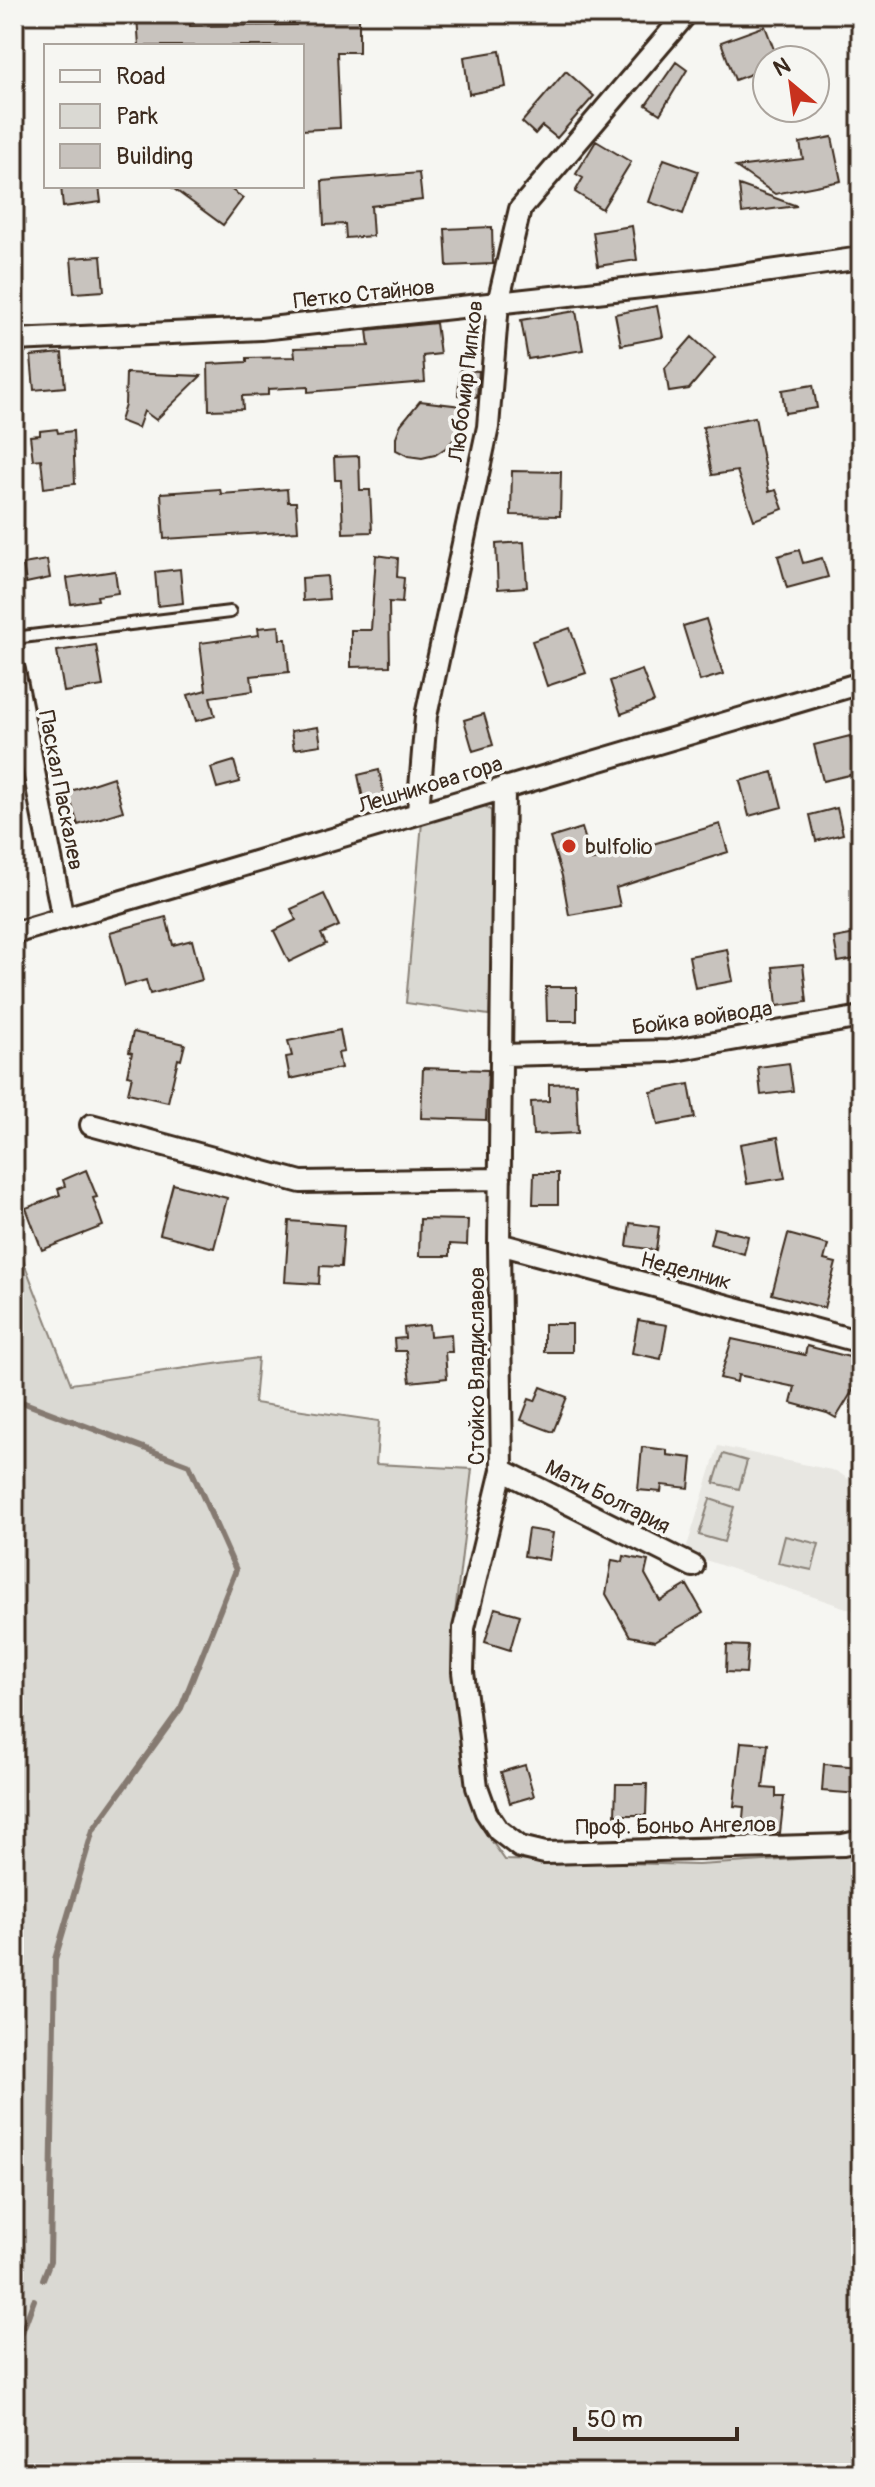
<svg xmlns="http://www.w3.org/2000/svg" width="875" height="2487" font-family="Pangolin,sans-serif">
	<rect width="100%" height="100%" fill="#f6f6f2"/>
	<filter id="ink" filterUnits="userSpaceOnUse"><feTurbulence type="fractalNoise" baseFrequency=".0125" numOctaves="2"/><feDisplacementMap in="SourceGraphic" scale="16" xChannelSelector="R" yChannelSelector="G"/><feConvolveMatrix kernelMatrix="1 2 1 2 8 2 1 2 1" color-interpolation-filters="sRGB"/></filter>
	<g filter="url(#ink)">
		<!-- built -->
		<path fill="#e8e7e2" d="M718,1446L836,1471L861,1487V1613L685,1553Z"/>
		<!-- green -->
		<path fill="#dad9d3" stroke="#8a8278" stroke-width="2" d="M484,805L491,811L492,944L489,1015L406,1003L422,822Z
			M14,1237L71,1384L258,1358L254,1403L379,1421L376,1464L472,1469L454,1622L462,1764L479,1823L505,1860L698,1865L861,1855V2473H14Z
			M723,1454L747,1461L739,1489L714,1483Z
			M710,1499L734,1507L724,1542L699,1535Z
			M785,1536L819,1544L812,1570L778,1563Z"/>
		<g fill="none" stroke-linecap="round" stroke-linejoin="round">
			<!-- stream -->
			<path stroke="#857a71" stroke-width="6" d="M14,1399L189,1465L236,1570L181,1708L93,1830L55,1959L50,2261L43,2279
				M14,2354L34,2300"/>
		</g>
		<!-- building -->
		<path fill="#c8c3be" stroke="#3b2a1e" stroke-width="2" d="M159,14H189L190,26L296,25V15H359V52H337L340,128L302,130V46H139L137,16Z
			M765,26L778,60H767V68L735,80L721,42Z
			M500,51L506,87L469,94L464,57Z
			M676,62L687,70L660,114L646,105Z
			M566,71L594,96L557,138L542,126L535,134L522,122Z
			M832,137L841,181L775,194L736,167L803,159L800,143Z
			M596,141L631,162L602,209L575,192L583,178L576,174Z
			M664,159L698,171L683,214L649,202Z
			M419,173L422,200L371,206L373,236L346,238L345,224L324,225L322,181Z
			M739,185L797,206L742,213Z
			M61,186H99L101,202L63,207Z
			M170,186H226L243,198L223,225Z
			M632,226L637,260L598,266L593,232Z
			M492,227L493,264L447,266L445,229Z
			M101,256L104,291L74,293L71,258Z
			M657,306L663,337L621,345L615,314Z
			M576,311L583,350L528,359L521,320Z
			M436,323L440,354L423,356L425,382L308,392V387L268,389V395L242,396L243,409L209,410L208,364L247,362V358L295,357L294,348L369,346L367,330Z
			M692,337L715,358L689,389L669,392L665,368Z
			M62,353L65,387L34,390L31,356Z
			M460,370L479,371L477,397L458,395Z
			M126,373L201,376L156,420L144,411L138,428L120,421L125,405Z
			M813,385L817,408L785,413L782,390Z
			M420,401L461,406L460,424L456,437L447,447L435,455L422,458L408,456L396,450V437L401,424Z
			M755,417L769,492L776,490L783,509L754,520L737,471L712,475L703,427Z
			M57,429L58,433L73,431L75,484L44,488L41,459L33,460L30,436L40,435V431Z
			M359,456L360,490H370L372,532L343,533L341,480H335L334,457Z
			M512,471L561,472L560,516L511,515Z
			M220,489L221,494L287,489L288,502H296L298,531L164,539L161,493Z
			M524,542L527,587L498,589L496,544Z
			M799,550L803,563L822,558L828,577L787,588L778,556Z
			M376,555L398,558L397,577L404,578L402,603L389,602L390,666L351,667V630H371Z
			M47,560L50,578L26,583L23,564Z
			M180,569L183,603L158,606L155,572Z
			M115,571L118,593L97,596L98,600L71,604L67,578Z
			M327,576L329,599L303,601L302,578Z
			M706,619L723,674L700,681L683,626Z
			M279,626L280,639H286L289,672L251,676L253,691L210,697L215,716L196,721L188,695L206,690L200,643L259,635L258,628Z
			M570,628L586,673L547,686L532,641Z
			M96,645L103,686L64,692L57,651Z
			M642,670L654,702L621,714L610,681Z
			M484,714L493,745L473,751L464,720Z
			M318,727L321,745L294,749L291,731Z
			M850,736L858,773L823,781L814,745Z
			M234,761L240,782L217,788L211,768Z
			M379,770L386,804L365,808L358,775Z
			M773,772L782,807L749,816L740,781Z
			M113,777L123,811L78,825L68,792Z
			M837,808L843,834L816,841L810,815Z
			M720,824L728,852L616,888L620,906L569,915L562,876L550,838L582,828L592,860L636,851V849Z
			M324,894L339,926L321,934L326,944L289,962L274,931L296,920L291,909Z
			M166,917L173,945L192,940L202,980L150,994L146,980L125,986L110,932Z
			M861,933V958L838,962L834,938Z
			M727,949L733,981L695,988L689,956Z
			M803,964L807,1002L777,1006L773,967Z
			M546,987H577V1021H547Z
			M340,1030L344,1052L338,1053L341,1068L290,1079L286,1057L292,1056L288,1041Z
			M133,1032L185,1044L181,1060L178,1059L168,1102L128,1093L132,1076L127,1075L132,1053L129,1052Z
			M789,1063L793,1091L761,1095L758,1067Z
			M423,1068L488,1070L486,1120L421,1118Z
			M576,1083L578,1133L533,1135L531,1102L549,1101V1084Z
			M689,1084L695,1118L658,1125L651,1092Z
			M778,1137L785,1178L747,1184L740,1144Z
			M86,1170L97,1197L93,1198L103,1226L42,1250L26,1208L60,1195L58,1189L65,1186L63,1180Z
			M534,1173H558V1204H533Z
			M173,1184L227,1198L214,1248L160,1234Z
			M420,1219L468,1220L467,1245L450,1244V1256H419Z
			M289,1221L344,1225L341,1267L320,1266L319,1284L285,1282Z
			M630,1223L659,1227L656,1250L627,1246Z
			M714,1228L748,1236L744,1254L710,1244Z
			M788,1234L828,1245L824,1260L836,1263L824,1308L772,1294Z
			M638,1320L667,1325L661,1359L632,1353Z
			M544,1324H572V1352H544Z
			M429,1325L430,1336L451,1334L452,1352H445L447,1378L410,1382L406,1351H395L394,1339L405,1338L404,1328Z
			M732,1339L805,1355L807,1346L861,1360V1377L836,1418L827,1413L791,1403L795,1387L738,1375L737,1382L720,1378Z
			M541,1387L567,1397L553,1432L521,1420L529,1399L535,1401Z
			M642,1447L667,1450V1455L692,1458L689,1488L662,1485L661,1492L638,1490Z
			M528,1529L553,1533L549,1560L524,1556Z
			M624,1556L648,1561L645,1574L660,1601L687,1585L703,1613L655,1641L630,1636L606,1594L612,1560L623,1562Z
			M495,1608L520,1615L510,1650L485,1642Z
			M727,1645L748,1646L746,1673L726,1672Z
			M741,1742L768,1744L763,1788L776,1789V1797H784L780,1833L742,1829L744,1807L734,1806Z
			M824,1764L861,1767L859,1794L822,1791Z
			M525,1765L534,1796L510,1803L501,1772Z
			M616,1784H647L646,1815H615Z"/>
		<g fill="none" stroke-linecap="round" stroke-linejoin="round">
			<defs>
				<path id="lane" d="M14,638L230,612"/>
				<path id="street" d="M14,340L261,329L706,280L861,258
					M14,670L63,919
					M504,787L499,1244L502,1470L464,1628L463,1672L477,1787L486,1812L498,1830L520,1847L545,1853L843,1845L861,1841
					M418,812L426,716L488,427L498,303L520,209L686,14
					M14,933L861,683
					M501,1055L669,1051L861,1017
					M91,1125L301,1182L500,1179
					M499,1244L861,1342
					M502,1470L693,1566"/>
			</defs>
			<!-- lane casing -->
			<use href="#lane" stroke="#3b2a1e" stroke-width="16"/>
			<!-- street casing -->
			<use href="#street" stroke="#3b2a1e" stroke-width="26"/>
			<!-- lane -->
			<use href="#lane" stroke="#f6f6f2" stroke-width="10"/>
			<!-- street -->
			<use href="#street" stroke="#f6f6f2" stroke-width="20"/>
		</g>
	</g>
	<!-- markers -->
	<circle fill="#c8321e" stroke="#f6f6f2" stroke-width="3" cx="569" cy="846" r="8"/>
	<g text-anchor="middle" stroke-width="7" stroke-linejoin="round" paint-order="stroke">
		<!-- street labels -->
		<g font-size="22" fill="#3b2a1e" stroke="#f6f6f2">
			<text transform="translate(364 293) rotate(-6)" y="8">Петко Стайнов</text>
			<text transform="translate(465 381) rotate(-83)" y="8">Любомир Пипков</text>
			<text transform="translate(430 784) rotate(-17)" y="8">Лешникова гора</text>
			<text transform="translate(62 790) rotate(79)" y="8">Паскал Паскалев</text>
			<text transform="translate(702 1017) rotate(-8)" y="8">Бойка войвода</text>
			<text transform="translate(686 1270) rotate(15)" y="8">Неделник</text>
			<text transform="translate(476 1366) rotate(-90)" y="8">Стойко Владиславов</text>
			<text transform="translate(608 1496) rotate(27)" y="8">Мати Болгария</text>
			<text transform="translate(676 1825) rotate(-1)" y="8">Проф. Боньо Ангелов</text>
		</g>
		<!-- poi labels -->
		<g font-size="22" fill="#3b2a1e" stroke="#f6f6f2" text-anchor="start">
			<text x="585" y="854">bulfolio</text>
		</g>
	</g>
	<!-- margin -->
	<rect width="875" height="2487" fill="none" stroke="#f6f6f2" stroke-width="48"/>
	<rect x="24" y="24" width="827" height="2439" fill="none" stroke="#3b2a1e" stroke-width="3" filter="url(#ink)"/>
	<!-- legend -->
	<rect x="44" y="44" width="260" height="144" fill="#f6f6f2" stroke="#aba49d" stroke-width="2"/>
	<rect x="60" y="70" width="40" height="12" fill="#f6f6f2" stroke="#aba49d" stroke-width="2"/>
	<text x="116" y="84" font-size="24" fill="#3b2a1e">Road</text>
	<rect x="60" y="104" width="40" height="24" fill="#dad9d3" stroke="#aba49d" stroke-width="2"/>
	<text x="116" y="124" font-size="24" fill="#3b2a1e">Park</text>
	<rect x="60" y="144" width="40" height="24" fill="#c8c3be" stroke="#aba49d" stroke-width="2"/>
	<text x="116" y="164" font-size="24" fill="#3b2a1e">Building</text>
	<!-- north arrow -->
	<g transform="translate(791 84) rotate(331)"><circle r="38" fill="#f6f6f2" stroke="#aba49d" stroke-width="2"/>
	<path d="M0-6L14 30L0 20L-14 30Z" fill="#c8321e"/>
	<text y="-12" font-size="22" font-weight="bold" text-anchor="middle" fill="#3b2a1e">N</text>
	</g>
	<!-- scale -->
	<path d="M575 2427v12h162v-12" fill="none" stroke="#3b2a1e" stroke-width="4"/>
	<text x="587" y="2427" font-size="24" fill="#3b2a1e" stroke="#f6f6f2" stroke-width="6" paint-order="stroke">50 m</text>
</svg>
